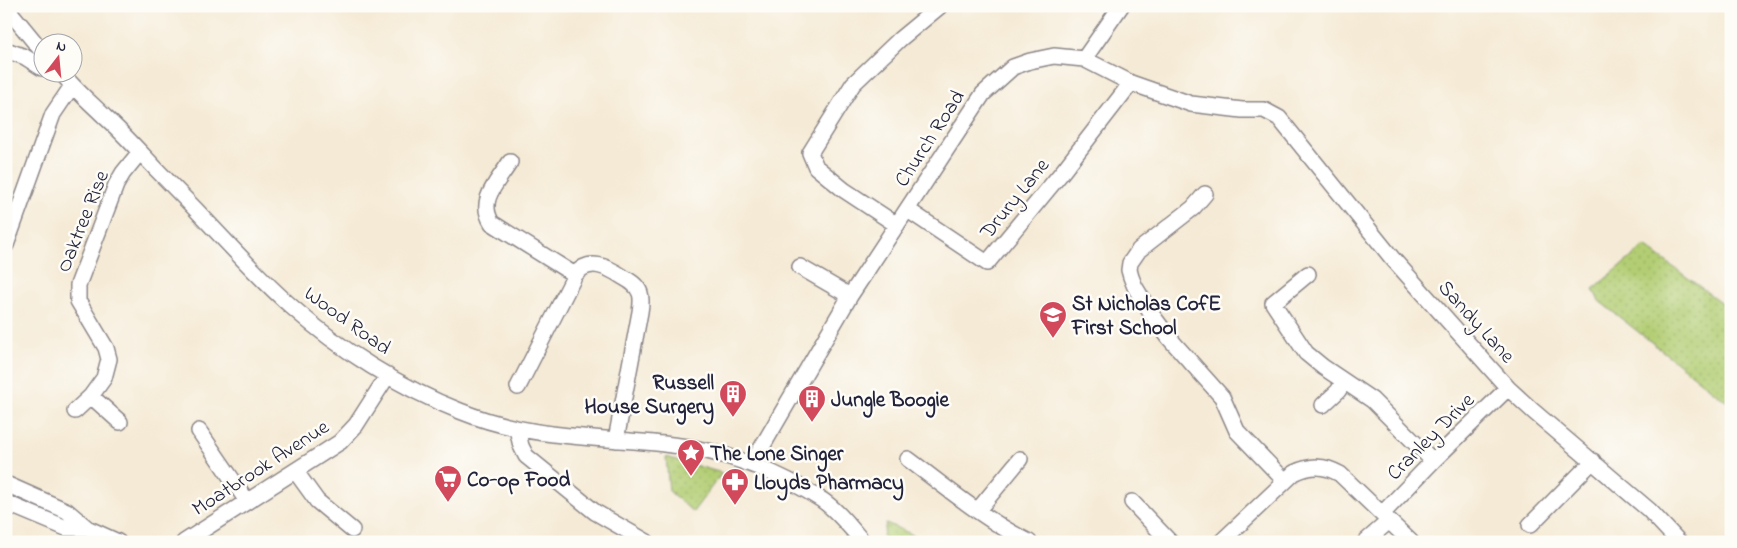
<svg xmlns="http://www.w3.org/2000/svg" width="1737" height="548" font-family="'Indie Flower',sans-serif">
	<defs>
		<pattern id="park-dots" width="8" height="8" patternUnits="userSpaceOnUse" patternTransform="scale(1.25)"><rect width="8" height="8" fill="#b2cd73"/><path d="M2 2h.1M6 6h.1" fill="none" stroke="#99b064" stroke-width="1.8" stroke-linecap="round"/></pattern>
	</defs>
	<rect width="100%" height="100%" fill="#fdfcf7"/>
	<filter id="ink" filterUnits="userSpaceOnUse"><feTurbulence type="fractalNoise" baseFrequency=".02" numOctaves="2"/><feDisplacementMap in="SourceGraphic" scale="10" xChannelSelector="R" yChannelSelector="G"/><feConvolveMatrix kernelMatrix="1 2 1 2 8 2 1 2 1" color-interpolation-filters="sRGB"/></filter>
	<filter id="wash" filterUnits="userSpaceOnUse"><feTurbulence type="fractalNoise" baseFrequency=".0096" numOctaves="4" result="noise"/><feDisplacementMap in="SourceGraphic" scale="20" xChannelSelector="R" yChannelSelector="G"/><feGaussianBlur stdDeviation="1.12" result="paint"/><feColorMatrix in="noise" values="0 0 0 0 0 0 0 0 0 0 0 0 0 0 0 0 0 1.4 0 .05"/><feComposite in="paint" operator="in"/></filter>
	<g filter="url(#wash)">
		<rect width="100%" height="100%" fill="#f5ead5"/>
		<!-- park -->
		<path fill="url(#park-dots)" stroke="#6a7857" d="M1645,246L1731,310V405L1599,301L1593,289Z
			M666,457L722,473L693,512L669,491Z
			M886,523L911,534L923,542H886L883,536Z"/>
	</g>
	<g filter="url(#ink)">
		<g fill="none" stroke-linecap="round" stroke-linejoin="round">
			<defs>
				<path id="minor" d="M6,7L42,51
					M6,50L25,57L42,68
					M1084,59L1121,6
					M61,72C74,89 90,102 105,117C123,133 139,151 156,169C182,195 208,222 233,249C252,269 271,289 292,307C339,349 401,388 460,411C529,439 592,436 664,444C720,449 776,470 822,500C838,511 850,527 863,542
					M510,162C498,182 477,200 492,223L575,275C589,257 608,267 623,277C630,281 637,285 640,293C642,299 641,306 640,312L616,440
					M1205,194L1193,208L1139,250L1130,263L1129,270L1131,277L1135,287L1152,315L1170,339L1222,397L1237,431L1285,481
					M908,210L987,263L1063,171L1131,83
					M897,225L844,190L816,167L810,153L853,84L900,39L940,6
					M6,245L53,114L72,86
					M800,267L850,296
					M1308,274L1273,303L1306,353L1323,367L1372,400L1433,461
					M518,387L575,275
					M91,396L120,422
					M1323,405L1338,391L1344,382
					M75,411L91,396L104,378L109,359L106,348L78,301V285L116,185L123,173L140,152
					M517,429L521,446L526,456L595,512L647,542
					M199,431L247,501
					M908,459C947,488 985,520 1029,542
					M752,464L850,296L983,94L1013,67L1030,61L1054,56L1084,59L1131,83L1191,104L1242,110H1264L1279,118L1392,258L1508,388L1533,411L1649,510L1679,542
					M296,472L317,501L352,530
					M6,484L67,511L87,528
					M1132,502L1170,542
					M6,503L66,528H87L118,542
					M978,510L1020,459
					M1382,514L1433,461L1508,388
					M1530,525L1593,461
					M184,542L340,442L356,425L388,375
					M1221,542L1294,473C1311,465 1324,465 1340,474L1411,542
					M1365,542L1389,521"/>
			</defs>
			<!-- minor casing -->
			<use href="#minor" stroke="#8c8688" stroke-width="18"/>
			<!-- minor -->
			<use href="#minor" stroke="#fff" stroke-width="15"/>
		</g>
	</g>
	<!-- icons -->
	<defs>
		<symbol id="school-pin" viewBox="-11 -11 22 30"><path d="M0 17L-7.5 6A9.5 9.5 0 1 1 7.5 6Z" fill="#d1495b" stroke="#fdfcf7"/><path d="M0-5L7-2L0 1L-7-2ZM-4 1L0 2.5L4 1V4Q0 6-4 4Z" fill="#fff"/></symbol>
		<symbol id="building-pin" viewBox="-11 -11 22 30"><path d="M0 17L-7.5 6A9.5 9.5 0 1 1 7.5 6Z" fill="#d1495b" stroke="#fdfcf7"/><path d="M-4-6H4V6H1V3H-1V6H-4ZM-2.5-4.3h1.7v1.8h-1.7ZM.8-4.3h1.7v1.8H.8ZM-2.5-1h1.7V.8h-1.7ZM.8-1h1.7V.8H.8Z" fill="#fff"/></symbol>
		<symbol id="sight-pin" viewBox="-11 -11 22 30"><path d="M0 17L-7.5 6A9.5 9.5 0 1 1 7.5 6Z" fill="#d1495b" stroke="#fdfcf7"/><path d="M0-6L1.8-2.2L6-1.7L2.9 1.2L3.7 5.4L0 3.3L-3.7 5.4L-2.9 1.2L-6-1.7L-1.8-2.2Z" fill="#fff"/></symbol>
		<symbol id="supermarket-pin" viewBox="-11 -11 22 30"><path d="M0 17L-7.5 6A9.5 9.5 0 1 1 7.5 6Z" fill="#d1495b" stroke="#fdfcf7"/><path d="M-6-5.5h2.5l.6 2H6L4.5 2H-2.5L-4.4-4H-6ZM-1.5 3.2a1.3 1.3 0 1 0 .1 0ZM3 3.2a1.3 1.3 0 1 0 .1 0Z" fill="#fff"/></symbol>
		<symbol id="pharmacy-pin" viewBox="-11 -11 22 30"><path d="M0 17L-7.5 6A9.5 9.5 0 1 1 7.5 6Z" fill="#d1495b" stroke="#fdfcf7"/><path d="M-2-6h4v4h4v4h-4v4h-4v-4h-4v-4h4Z" fill="#fff"/></symbol>
	</defs>
	<g fill-rule="evenodd">
		<use href="#school-pin" x="1037" y="299" width="32" height="43"/>
		<use href="#building-pin" x="717" y="378" width="32" height="43"/>
		<use href="#building-pin" x="796" y="383" width="32" height="43"/>
		<use href="#sight-pin" x="675" y="437" width="32" height="43"/>
		<use href="#supermarket-pin" x="432" y="463" width="32" height="43"/>
		<use href="#pharmacy-pin" x="719" y="466" width="32" height="43"/>
	</g>
	<g text-anchor="middle" stroke-width="5" stroke-linejoin="round" paint-order="stroke">
		<!-- street labels -->
		<g font-size="21" fill="#22223b" stroke="#fdfcf7">
			<text transform="translate(929 138) rotate(-57)" y="7">Church Road</text>
			<text transform="translate(1014 198) rotate(-51)" y="7">Drury Lane</text>
			<text transform="translate(82 221) rotate(-68)" y="7">Oaktree Rise</text>
			<text transform="translate(348 320) rotate(36)" y="7">Wood Road</text>
			<text transform="translate(1477 321) rotate(48)" y="7">Sandy Lane</text>
			<text transform="translate(1430 436) rotate(-45)" y="7">Cranley Drive</text>
			<text transform="translate(260 467) rotate(-33)" y="7">Moatbrook Avenue</text>
		</g>
		<!-- poi labels -->
		<g font-size="21" font-weight="bold" fill="#22223b" stroke="#fdfcf7" text-anchor="start">
			<text x="1072" y="310">St Nicholas CofE<tspan x="1072" dy="24">First School</tspan></text>
			<text x="714" y="389" text-anchor="end">Russell<tspan x="714" dy="24">House Surgery</tspan></text>
			<text x="831" y="406">Jungle Boogie</text>
			<text x="710" y="460">The Lone Singer</text>
			<text x="467" y="486">Co-op Food</text>
			<text x="754" y="489">Lloyds Pharmacy</text>
		</g>
	</g>
	<!-- margin -->
	<rect width="1737" height="548" fill="none" stroke="#fdfcf7" stroke-width="25"/>
	<!-- north arrow -->
	<g transform="translate(58 58) rotate(16)"><circle r="24" fill="#fdfcf7" stroke="#a5a5ac"/>
	<path d="M0-4L9 19L0 12L-9 19Z" fill="#d1495b"/>
	<text y="-8" font-size="14" font-weight="bold" text-anchor="middle" fill="#22223b">N</text>
	</g>
</svg>
